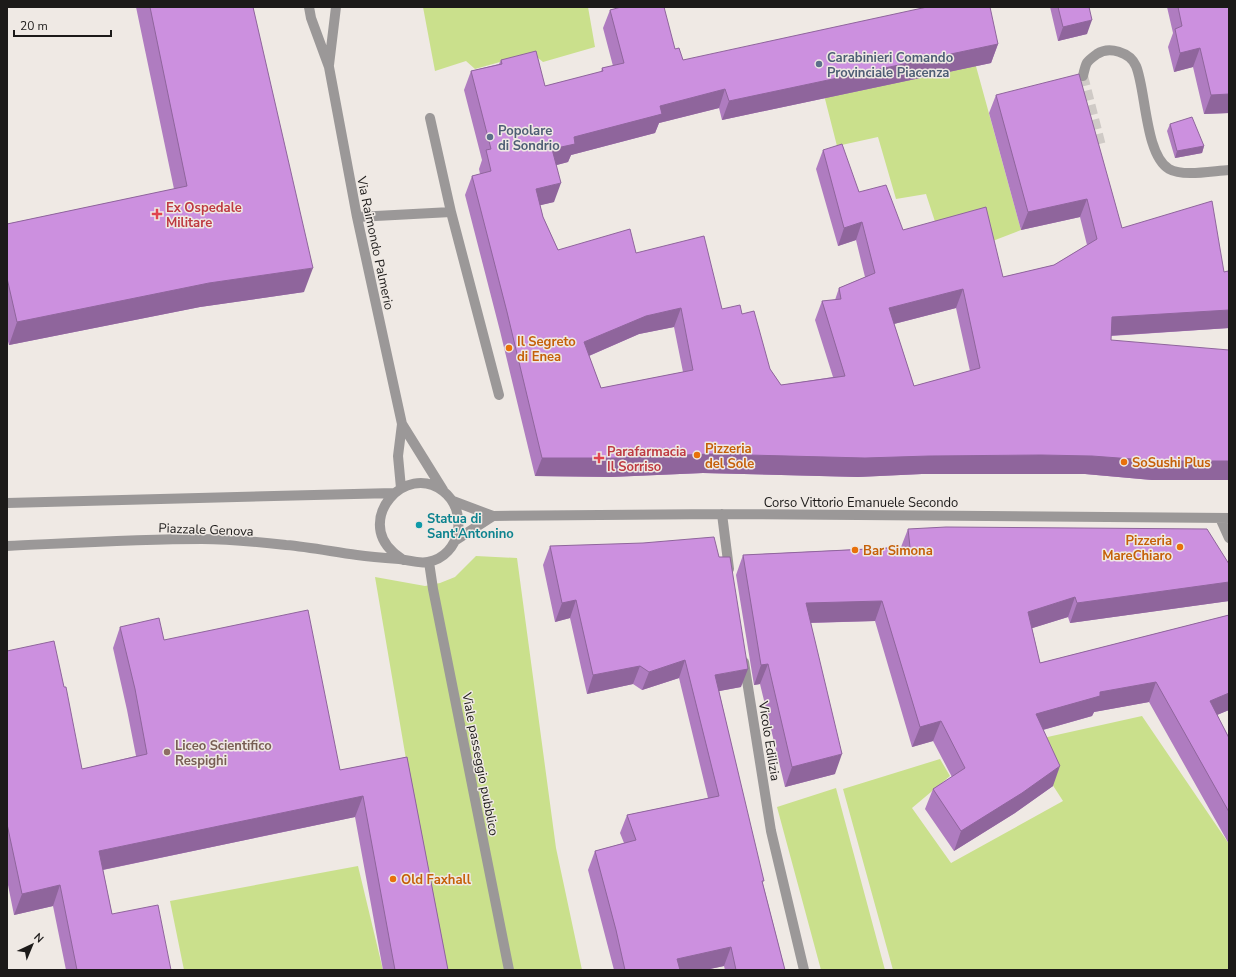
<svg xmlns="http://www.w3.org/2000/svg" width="1236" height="977" font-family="'Nunito Sans',sans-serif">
	<rect width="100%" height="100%" fill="#efe9e4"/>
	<!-- green -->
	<path fill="#cae08c" d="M423,7H588L595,47L543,62L532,53L475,69L466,61L435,71Z
		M974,59L1021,230L990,242L940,237L926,194L896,199L878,137L837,146L824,95Z
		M476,556L517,558L556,848L582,970H448L406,759L375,577L425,586L440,583L455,577Z
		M1142,716L1229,844V970H893L843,789L940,759L950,776L912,808L951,863L1063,801L1025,742Z
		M836,788L885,970H821L777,807Z
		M358,866L383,970H184L170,901Z"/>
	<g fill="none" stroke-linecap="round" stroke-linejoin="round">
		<!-- minor-tunnel -->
		<path stroke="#cfcac6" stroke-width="10" stroke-dasharray="10 5" stroke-linecap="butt" d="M1083,76L1101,146"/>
		<!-- minor -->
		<path stroke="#9b9898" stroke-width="10" d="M309,7L311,18L329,67L357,217L402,424L398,456L401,488
			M329,65L336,7
			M1083,76C1086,62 1086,62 1097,54C1109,46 1130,52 1136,66C1146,90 1145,155 1169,169C1183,177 1212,171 1229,170
			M451,212L499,395
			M357,217L451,212L430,118
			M402,424L443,490
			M453,501L493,516L722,514L1229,518
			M7,503L394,493
			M722,514L729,569
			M1220,518L1229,538
			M456,540L493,516
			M7,546C72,543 137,539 202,539C230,539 259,542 286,545C310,547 334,552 357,555C371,557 385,558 399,559C409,560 418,564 428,562C461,556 469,511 443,491C405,462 356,519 393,552C396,555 400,557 403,560
			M429,562L433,589L509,970
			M744,662L771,831L804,970"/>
	</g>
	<!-- wall -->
	<path fill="#af7cc0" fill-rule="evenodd" d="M136,7H253L304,292L200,307L9,345L7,338V224L174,189Z
		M1050,7H1089L1087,34L1058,41Z
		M1167,7H1229V113L1204,114L1193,67L1174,72L1168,47L1173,33Z
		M610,10L675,49L683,60L998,44L991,63L722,120L719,108L659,123L655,133L571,155L568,162L556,165L554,202L540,205L543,217L558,250L636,253L722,309L742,314L770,369L781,385L833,377L815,320L822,301L835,300L839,288L865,277L856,240L838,246L816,169L823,150L859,192L903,230L1003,277L1054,265L1087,245L1080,217L1021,230L989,113L996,95L1122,228L1224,272L1229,275V328L1111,336V340L1152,480L1085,474H922L858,477L703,473L611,477L535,476L500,331L465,195L472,176L480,174L479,169L482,160L464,90L471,71L499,64L501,60L545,86L601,72L602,68L613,66L603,28ZM956,308L970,371L914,386L894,324ZM674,327L683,372L601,388L589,356L639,334Z
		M1170,124L1204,146L1202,153L1175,158L1167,131Z
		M908,529L1229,564V601L1070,623L1068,617L1032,628L1040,663L1229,615V710L1217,715L1229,738V844L1149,702L1094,712L1092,716L1043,730L1053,786L1015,813L954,851L925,809L933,789L952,777L933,741L912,747L875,621L811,623L835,774L785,787L760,684L754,685L736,575L743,555L901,547Z
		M550,546L741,687L719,691L763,884L785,970H725L724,966L705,970H614L588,870L595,851L624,843L620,833L627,815L708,798L679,678L642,690L633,684L587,694L570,618L555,622L543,565Z
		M120,627L164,640L340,770L407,757L448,970H383L355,817L103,870L112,914L171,970H66L53,906L14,915L7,880V651L82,769L136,756L127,710L113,648Z"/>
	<!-- shaded-wall -->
	<path fill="#8f659c" d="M1092,20L1087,34L1058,41L1063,27Z
		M998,44L991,63L722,120L729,101Z
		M1200,48L1193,67L1174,72L1180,53Z
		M725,89L719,108L659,123L655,133L571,155L568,162L546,168L552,149L574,137L660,106Z
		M1229,94V113L1204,114L1211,95Z
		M1204,146L1202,153L1175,158L1177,151Z
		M561,183L554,202L529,208L536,189Z
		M1087,199L1080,217L1021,230L1028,212Z
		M862,222L856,240L838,246L844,228Z
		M313,268L304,292L200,307L9,345L17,322L209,283Z
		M963,289L956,308L882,327L889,308Z
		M681,308L674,327L639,334L577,361L584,342L646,316Z
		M1229,310V328L1105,336L1112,317Z
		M709,454L929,456L1041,455L1092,456L1229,461V480H1152L1085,474H922L858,477L703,473L611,477L535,476L542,458Z
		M1229,582V601L1070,623L1077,603Z
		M1075,597L1068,617L1020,632L1028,612Z
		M576,600L570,618L555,622L562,603Z
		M882,601L875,621L799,623L806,603Z
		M685,660L679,678L642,690L649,672Z
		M768,664L760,684L754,685L761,665Z
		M640,666L633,684L587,694L593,675Z
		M748,669L741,687L709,693L715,675Z
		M1156,682L1149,702L1094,712L1092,716L1028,734L1036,714L1100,692Z
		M1229,693V710L1202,721L1210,701Z
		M941,721L933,741L912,747L920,727Z
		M842,754L835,774L785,787L792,767Z
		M1060,766L1053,786L1015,813L954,851L961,831Z
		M363,796L355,817L92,872L99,851Z
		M60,885L53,906L14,915L22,894Z
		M731,947L724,966L705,970H673L677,959Z"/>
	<!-- building -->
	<path fill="#cc90df" stroke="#8f659c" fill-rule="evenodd" d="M150,7H253L313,268L209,283L17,322L7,278V224L187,186Z
		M621,7H664L675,49L679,48L683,60L927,7H990L998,44L729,101L725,89L660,106L662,114L574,137L575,144L552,149L561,183L536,189L543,217L558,250L630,229L636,253L704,236L722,309L740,305L742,314L754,311L770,369L781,385L845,376L822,301L841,299L839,288L875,273L862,222L844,228L823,150L842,144L859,192L886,185L903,230L986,207L1003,277L1054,265L1097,239L1087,199L1028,212L996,95L1079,74L1122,228L1212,201L1224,272L1228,271L1229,275V310L1112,317L1111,340L1229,350V461H1159L1092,456L1041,455L929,456L865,458L709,454L617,458H542L507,312L472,176L491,171L486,150L491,149L471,71L502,64L501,60L536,51L545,86L603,71L602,68L624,63L610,10ZM963,289L980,368L914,386L889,308ZM681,308L693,370L601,388L584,342L646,316Z
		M1058,7H1089L1092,20L1063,27Z
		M1178,7H1229V94L1211,95L1200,48L1180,53L1175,29L1182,26Z
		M1192,117L1204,146L1177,151L1170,124Z
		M946,527L1207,529L1229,564V582L1077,603L1075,597L1028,612L1040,663L1229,615V693L1210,701L1229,738V812L1156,682L1100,692V696L1036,714L1060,766L1022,793L961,831L933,789L965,768L941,721L920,727L882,601L806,603L842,754L792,767L768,664L761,665L743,555L910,547L908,529Z
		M714,537L719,557H730L748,669L715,675L764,881H762L785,970H736L731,947L677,959L680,970H625L616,930L595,851L636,840L627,815L719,796L685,660L649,672L640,666L593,675L576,600L562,603L550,546L643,543Z
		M308,610L340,770L407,757L448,970H395L363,796L99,851L112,914L158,905L171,970H77L60,885L22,894L7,824V651L54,641L64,687H66L82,769L147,754L135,689L120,627L159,618L164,640Z"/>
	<!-- markers -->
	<g fill="#5c6f8a" stroke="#efe9e4" stroke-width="1.5">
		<circle cx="819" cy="64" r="4"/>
		<circle cx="490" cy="137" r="4"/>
	</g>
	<g fill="#e0444e" stroke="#efe9e4" stroke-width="1.5">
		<path d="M155 208h4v4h4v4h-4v4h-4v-4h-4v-4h4z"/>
		<path d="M597 452h4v4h4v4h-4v4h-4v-4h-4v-4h4z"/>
	</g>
	<g fill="#e8710a" stroke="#efe9e4" stroke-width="1.5">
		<circle cx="509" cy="348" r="4"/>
		<circle cx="697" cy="455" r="4"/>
		<circle cx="1124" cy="462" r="4"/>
		<circle cx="1180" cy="547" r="4"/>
		<circle cx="855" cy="550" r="4"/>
		<circle cx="393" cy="879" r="4"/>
	</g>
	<circle fill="#0f9aa8" stroke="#efe9e4" stroke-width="1.5" cx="419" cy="525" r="4"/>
	<circle fill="#8d6e63" stroke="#efe9e4" stroke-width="1.5" cx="167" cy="752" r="4"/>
	<g text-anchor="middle" stroke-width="3" stroke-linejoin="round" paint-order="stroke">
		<!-- service labels -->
		<g font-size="13" font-weight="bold" fill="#4e5e75" stroke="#efe9e4" text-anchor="start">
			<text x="827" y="62">Carabinieri Comando<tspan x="827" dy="15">Provinciale Piacenza</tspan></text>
			<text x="498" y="135">Popolare<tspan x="498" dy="15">di Sondrio</tspan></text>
		</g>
		<!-- health labels -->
		<g font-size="13" font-weight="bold" fill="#be3a42" stroke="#efe9e4" text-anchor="start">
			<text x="166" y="212">Ex Ospedale<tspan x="166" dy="15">Militare</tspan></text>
			<text x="607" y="456">Parafarmacia<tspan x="607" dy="15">Il Sorriso</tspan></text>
		</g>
		<!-- street labels -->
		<g font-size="13" fill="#1c1a19" stroke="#efe9e4">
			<text transform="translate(376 243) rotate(78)" y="5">Via Raimondo Palmerio</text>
			<text x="861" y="507">Corso Vittorio Emanuele Secondo</text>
			<text transform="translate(206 529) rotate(2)" y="5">Piazzale Genova</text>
			<text transform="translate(770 741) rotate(81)" y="5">Vicolo Edilizia</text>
			<text transform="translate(481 764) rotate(79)" y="5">Viale passeggio pubblico</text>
		</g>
		<!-- food labels -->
		<g font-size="13" font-weight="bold" fill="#c56008" stroke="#efe9e4" text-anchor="start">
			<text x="517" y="346">Il Segreto<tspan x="517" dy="15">di Enea</tspan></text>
			<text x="705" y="453">Pizzeria<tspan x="705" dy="15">del Sole</tspan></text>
			<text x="1132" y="467">SoSushi Plus</text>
			<text x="1172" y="545" text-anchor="end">Pizzeria<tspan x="1172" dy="15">MareChiaro</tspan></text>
			<text x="863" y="555">Bar Simona</text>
			<text x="401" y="884">Old Faxhall</text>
		</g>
		<!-- culture labels -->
		<g font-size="13" font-weight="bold" fill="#0d838f" stroke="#efe9e4" text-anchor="start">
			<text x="427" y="523">Statua di<tspan x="427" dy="15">Sant'Antonino</tspan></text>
		</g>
		<!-- education labels -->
		<g font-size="13" font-weight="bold" fill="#785e54" stroke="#efe9e4" text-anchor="start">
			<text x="175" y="750">Liceo Scientifico<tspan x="175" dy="15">Respighi</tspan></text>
		</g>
	</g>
	<!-- border -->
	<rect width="1236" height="977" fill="none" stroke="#1c1a19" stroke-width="16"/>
	<!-- north arrow -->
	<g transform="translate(32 945) rotate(44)" stroke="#efe9e4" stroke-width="3" paint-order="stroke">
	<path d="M0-3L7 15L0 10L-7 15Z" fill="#1c1a19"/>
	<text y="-6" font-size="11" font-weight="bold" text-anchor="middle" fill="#1c1a19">N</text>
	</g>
	<!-- scale -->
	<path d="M14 30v6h97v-6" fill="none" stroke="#1c1a19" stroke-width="2"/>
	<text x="20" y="30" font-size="12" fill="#1c1a19" stroke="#efe9e4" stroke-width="3" paint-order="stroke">20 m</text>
</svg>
